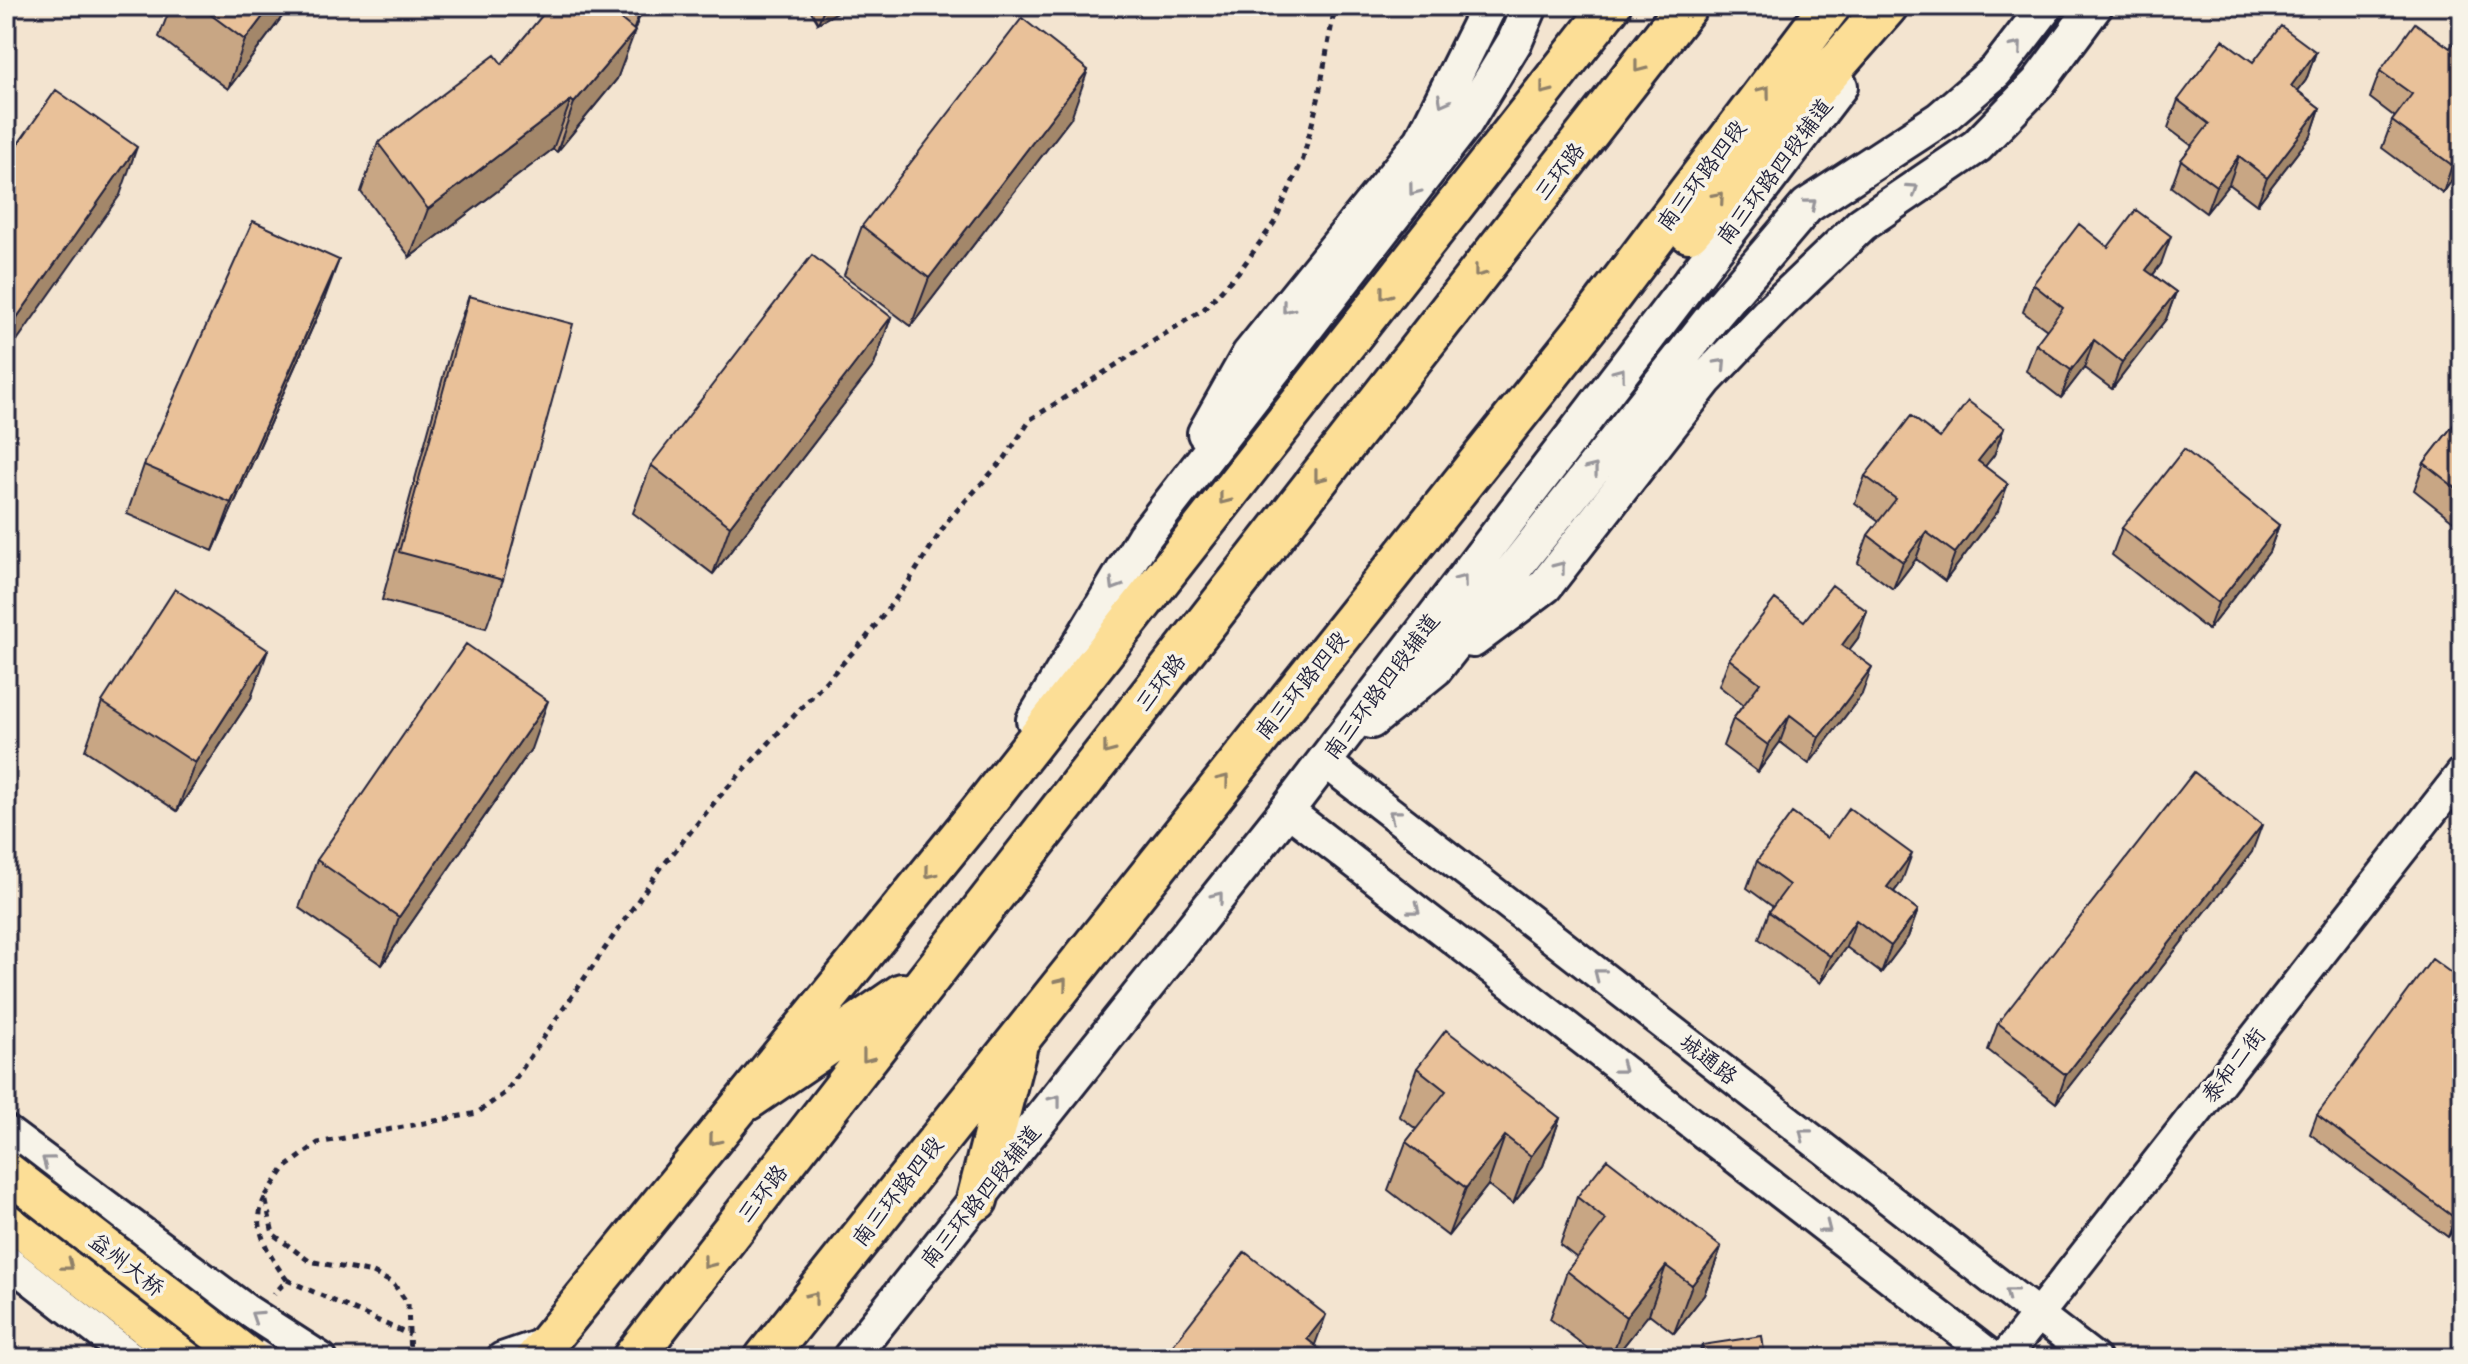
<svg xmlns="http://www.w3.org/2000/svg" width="2468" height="1364" font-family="'Playpen Sans','LXGW WenKai TC',sans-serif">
	<rect width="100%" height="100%" fill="#f3e4d0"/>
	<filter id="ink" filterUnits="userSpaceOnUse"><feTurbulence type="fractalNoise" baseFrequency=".0125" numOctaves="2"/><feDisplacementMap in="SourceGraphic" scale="16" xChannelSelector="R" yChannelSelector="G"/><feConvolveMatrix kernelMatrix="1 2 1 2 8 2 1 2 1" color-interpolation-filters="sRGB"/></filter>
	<g filter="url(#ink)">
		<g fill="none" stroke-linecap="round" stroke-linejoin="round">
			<defs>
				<path id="tertiary" d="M1324,761L2094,1358
					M1287,810L1994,1358
					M6,1131L245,1309L321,1358
					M6,1260L132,1358
					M502,1358L549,1342
					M2004,1358L2462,773"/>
				<path id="secondary" d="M1205,433L1249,355L1422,141L1489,6
					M1473,640L1545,586L1705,380L1771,311L1862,224L1977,146L2038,83L2095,6
					M1034,720L1144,537L1465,123L1515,41L1530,6
					M1371,721L1435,669L1715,314L1807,206L1940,119L1996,71L2046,6
					M850,1358L1287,810L1840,86"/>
				<path id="primary" d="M6,1217L188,1358
					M535,1358L979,812L1611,6"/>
				<path id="trunk" d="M1689,232L1887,6
					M747,1100L902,994
					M977,1200L1016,1049
					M633,1358L1687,6
					M765,1358L1594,318L1830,6"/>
			</defs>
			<!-- tertiary casing -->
			<use href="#tertiary" stroke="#22223b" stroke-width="36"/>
			<!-- secondary casing -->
			<use href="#secondary" stroke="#22223b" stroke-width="40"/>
			<!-- primary casing -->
			<use href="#primary" stroke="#22223b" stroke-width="44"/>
			<!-- trunk casing -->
			<use href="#trunk" stroke="#22223b" stroke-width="46"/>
			<!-- path -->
			<path stroke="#22223b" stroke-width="5" stroke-dasharray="6 6" stroke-linecap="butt" d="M265,1198C250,1226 269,1256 287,1280L274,1294
				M287,1280L410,1335
				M410,1358L408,1304L393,1283L373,1273L309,1261L273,1234L265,1197L284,1169L318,1143L477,1113L506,1092L657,873L718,798L866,638L909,581L949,519L1005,458L1031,419L1204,309L1241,269L1274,223L1303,159L1318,100L1335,6"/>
			<!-- tertiary -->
			<use href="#tertiary" stroke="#f7f3e8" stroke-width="30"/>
			<!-- secondary -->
			<use href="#secondary" stroke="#f7f3e8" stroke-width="34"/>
			<!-- primary -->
			<use href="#primary" stroke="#fcde96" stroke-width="38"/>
			<!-- trunk -->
			<use href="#trunk" stroke="#fcde96" stroke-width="40"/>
			<defs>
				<path id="primary-bridge" d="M6,1171L249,1358"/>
			</defs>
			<!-- primary-bridge casing -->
			<use href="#primary-bridge" stroke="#22223b" stroke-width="44" stroke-linecap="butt"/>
			<!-- primary-bridge -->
			<use href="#primary-bridge" stroke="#fcde96" stroke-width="38"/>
		</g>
		<!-- wall -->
		<path fill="#c8a684" stroke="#22223b" stroke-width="2" d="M171,6H290L228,89L159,37Z
			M547,6H644L634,30L617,79L557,152L553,149L410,257L361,192L378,143L502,64L549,8Z
			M808,6H848L818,23Z
			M2450,48L2462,166L2443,193L2382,148L2392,121L2395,117L2370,98L2380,71Z
			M2316,52L2306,80L2298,91L2320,108L2311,135L2257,205L2229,184L2206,213L2171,187L2181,160L2192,146L2168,128L2178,100L2253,62Z
			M1071,118L911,326L844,275L862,226Z
			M2108,247L2161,264L2153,275L2176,292L2166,319L2112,389L2084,368L2061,398L2026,371L2036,344L2047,330L2023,312L2033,284Z
			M469,296L503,580L486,628L382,600L452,344Z
			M321,308L213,551L127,514L144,465Z
			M891,317L874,365L713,574L633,513L651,465Z
			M2462,414V528L2414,490L2424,463Z
			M2004,428L1994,455L1985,466L1998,511L1945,581L1916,559L1893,589L1858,563L1868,535L1879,521L1855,503L1865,476L1940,438Z
			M2279,525L2269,552L2208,630L2112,555L2122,528Z
			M1804,621L1858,638L1849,650L1862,694L1809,764L1780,742L1758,772L1723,746L1733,719L1743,705L1719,686L1729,659Z
			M251,698L177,811L85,750L102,702Z
			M531,749L382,965L299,908L317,860Z
			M1827,838L1902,881L1894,892L1918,910L1908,937L1881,973L1846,947L1820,983L1759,939L1769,912L1773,907L1747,888L1757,861Z
			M2252,852L2056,1103L1988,1050L1998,1023Z
			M2462,981V1218L2448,1237L2310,1134L2317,1115Z
			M1417,1068L1560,1118L1543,1166L1513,1204L1488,1185L1448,1236L1388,1190L1406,1142L1416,1129L1399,1116Z
			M1577,1197L1721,1247L1704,1295L1674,1333L1649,1314L1614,1358H1600L1550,1319L1567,1271L1577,1258L1560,1245Z
			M1702,1345L1765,1358H1698Z"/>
		<!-- shaded-wall -->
		<path fill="#a3876b" stroke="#22223b" stroke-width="2" d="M271,6H290L228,89L245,40Z
			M642,6H644L633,33L635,31L617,79L557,152L574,103L632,34Z
			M825,6H848L818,23Z
			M2316,52L2306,80L2281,113L2291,86Z
			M1088,70L1071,118L911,326L929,278Z
			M571,100L553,149L410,257L428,209Z
			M2320,108L2311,135L2257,205L2267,178Z
			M137,147L120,195L6,356V333Z
			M2462,152V166L2443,193L2452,165Z
			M2239,156L2229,184L2206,213L2216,186Z
			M2171,236L2161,264L2136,297L2146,270Z
			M339,260L321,308L213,551L231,503Z
			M2176,292L2166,319L2112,389L2122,362Z
			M891,317L874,365L713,574L730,526Z
			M2094,340L2084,368L2061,398L2071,370Z
			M2004,428L1994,455L1968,488L1978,461Z
			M2008,484L1998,511L1945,581L1955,553Z
			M2279,525L2269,552L2208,630L2218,603Z
			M1926,532L1916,559L1893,589L1903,562Z
			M1867,611L1858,638L1832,672L1842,645Z
			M268,650L251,698L177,811L195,763Z
			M1872,667L1862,694L1809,764L1819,737Z
			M548,701L531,749L382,965L399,917Z
			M1790,715L1780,742L1758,772L1768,745Z
			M2262,825L2252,852L2056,1103L2066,1075Z
			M1912,854L1902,881L1877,914L1887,887Z
			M1918,910L1908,937L1881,973L1891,946Z
			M1856,920L1846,947L1820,983L1830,956Z
			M1560,1118L1543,1166L1513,1204L1531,1156Z
			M1505,1136L1488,1185L1448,1236L1466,1188Z
			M2462,1209V1218L2448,1237L2455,1218Z
			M1721,1247L1704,1295L1674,1333L1692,1285Z
			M1666,1266L1649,1314L1614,1358H1611L1626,1317Z
			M1326,1315L1310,1358L1307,1339Z"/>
		<!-- building -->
		<path fill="#e9c199" stroke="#22223b" stroke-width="2" d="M199,6H271L245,40Z
			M550,6H605L635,31L574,103L571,100L428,209L378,143L495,55L502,64Z
			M1022,18L1088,70L929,278L862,226Z
			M2415,23L2450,48L2462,32V152L2452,165L2392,121L2412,94L2380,71Z
			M2281,26L2316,52L2291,86L2320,108L2267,178L2239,156L2216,186L2181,160L2209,124L2178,100L2223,40L2253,62Z
			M56,90L137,147L6,333V161Z
			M2136,210L2171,236L2146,270L2176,292L2122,362L2094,340L2071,370L2036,344L2063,308L2033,284L2079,224L2108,247Z
			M253,221L339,260L231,503L144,465Z
			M812,255L891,317L730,526L651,465Z
			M469,296L573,324L503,580L399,552Z
			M1968,401L2004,428L1978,461L2008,484L1955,553L1926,532L1903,562L1868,535L1896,499L1865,476L1911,416L1940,438Z
			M2462,414V493L2424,463Z
			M2184,449L2279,525L2218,603L2122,528Z
			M1832,585L1867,611L1842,645L1872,667L1819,737L1790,715L1768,745L1733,719L1760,683L1729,659L1775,599L1804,621Z
			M175,589L268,650L195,763L102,702Z
			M466,644L548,701L399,917L317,860Z
			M2194,772L2262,825L2066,1075L1998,1023Z
			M1849,808L1912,854L1887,887L1918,910L1891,946L1856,920L1830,956L1769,912L1789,885L1757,861L1792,813L1827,838Z
			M2432,959L2462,981V1209L2455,1218L2317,1115Z
			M1446,1030L1560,1118L1531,1156L1505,1136L1466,1188L1406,1142L1446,1091L1417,1068Z
			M1607,1159L1721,1247L1692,1285L1666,1266L1626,1317L1567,1271L1606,1220L1577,1197Z
			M1245,1252L1326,1315L1307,1339L1331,1358H1163Z
			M1762,1336L1765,1358H1704L1702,1345Z"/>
		<!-- one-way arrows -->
		<defs><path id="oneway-chevron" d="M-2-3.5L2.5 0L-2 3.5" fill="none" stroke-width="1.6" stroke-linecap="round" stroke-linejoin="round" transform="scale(2)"/></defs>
		<g stroke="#97959a">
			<use href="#oneway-chevron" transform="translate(2017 47) rotate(-50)"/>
			<use href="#oneway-chevron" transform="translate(1443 101) rotate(118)"/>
			<use href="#oneway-chevron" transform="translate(1913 189) rotate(-34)"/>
			<use href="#oneway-chevron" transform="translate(1414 190) rotate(127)"/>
			<use href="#oneway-chevron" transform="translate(1811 204) rotate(-40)"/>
			<use href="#oneway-chevron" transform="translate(1287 308) rotate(129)"/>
			<use href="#oneway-chevron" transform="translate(1721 364) rotate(-47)"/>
			<use href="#oneway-chevron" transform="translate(1620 373) rotate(-53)"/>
			<use href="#oneway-chevron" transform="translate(1593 469) rotate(-52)"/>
			<use href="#oneway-chevron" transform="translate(1560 567) rotate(-52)"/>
			<use href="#oneway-chevron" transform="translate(1462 580) rotate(-53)"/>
			<use href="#oneway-chevron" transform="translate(1115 585) rotate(121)"/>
			<use href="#oneway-chevron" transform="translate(1394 815) rotate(-142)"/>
			<use href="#oneway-chevron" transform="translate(1218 897) rotate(-52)"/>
			<use href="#oneway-chevron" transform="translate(1415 909) rotate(38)"/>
			<use href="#oneway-chevron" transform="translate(1599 974) rotate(-142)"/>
			<use href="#oneway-chevron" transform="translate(1621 1068) rotate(38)"/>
			<use href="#oneway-chevron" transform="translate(1056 1100) rotate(-52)"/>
			<use href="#oneway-chevron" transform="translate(1804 1134) rotate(-142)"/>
			<use href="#oneway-chevron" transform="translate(47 1161) rotate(-143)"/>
			<use href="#oneway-chevron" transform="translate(1826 1228) rotate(38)"/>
			<use href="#oneway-chevron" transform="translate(2010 1293) rotate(-142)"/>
			<use href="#oneway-chevron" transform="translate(256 1316) rotate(-147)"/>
		</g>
		<g stroke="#8f8068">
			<use href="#oneway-chevron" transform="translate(1639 67) rotate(128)"/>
			<use href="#oneway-chevron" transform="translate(1545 89) rotate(128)"/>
			<use href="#oneway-chevron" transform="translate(1765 91) rotate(-53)"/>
			<use href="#oneway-chevron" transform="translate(1719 197) rotate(-49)"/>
			<use href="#oneway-chevron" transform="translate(1479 272) rotate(128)"/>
			<use href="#oneway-chevron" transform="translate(1385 294) rotate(128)"/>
			<use href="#oneway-chevron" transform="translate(1319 477) rotate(128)"/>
			<use href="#oneway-chevron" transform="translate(1224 499) rotate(128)"/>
			<use href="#oneway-chevron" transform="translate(1108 749) rotate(128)"/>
			<use href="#oneway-chevron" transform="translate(1224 780) rotate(-51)"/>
			<use href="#oneway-chevron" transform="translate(930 873) rotate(129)"/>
			<use href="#oneway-chevron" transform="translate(1062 983) rotate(-51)"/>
			<use href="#oneway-chevron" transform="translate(867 1057) rotate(128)"/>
			<use href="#oneway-chevron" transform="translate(714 1140) rotate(129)"/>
			<use href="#oneway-chevron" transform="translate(708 1263) rotate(128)"/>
			<use href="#oneway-chevron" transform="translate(68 1265) rotate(38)"/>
			<use href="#oneway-chevron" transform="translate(813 1297) rotate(-52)"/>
		</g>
	</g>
	<g text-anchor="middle" stroke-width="7" stroke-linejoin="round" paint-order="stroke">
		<!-- street labels -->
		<g font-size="22" fill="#22223b" stroke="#f7f3e8">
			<text transform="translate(1559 171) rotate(-52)" y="8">三环路</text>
			<text transform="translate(1774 171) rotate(-53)" y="8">南三环路四段辅道</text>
			<text transform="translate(1701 175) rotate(-53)" y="8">南三环路四段</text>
			<text transform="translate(1160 682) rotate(-52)" y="8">三环路</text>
			<text transform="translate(1301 685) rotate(-51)" y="8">南三环路四段</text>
			<text transform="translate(1381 686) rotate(-53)" y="8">南三环路四段辅道</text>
			<text transform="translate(1709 1059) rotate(38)" y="8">城通路</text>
			<text transform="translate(2233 1065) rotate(-52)" y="8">泰和二街</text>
			<text transform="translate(897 1191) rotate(-52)" y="8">南三环路四段</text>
			<text transform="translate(762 1193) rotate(-52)" y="8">三环路</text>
			<text transform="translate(980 1196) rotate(-51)" y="8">南三环路四段辅道</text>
			<text transform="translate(127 1264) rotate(38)" y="8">益州大桥</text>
		</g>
	</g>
	<!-- margin -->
	<rect width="2468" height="1364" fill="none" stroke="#f7f3e8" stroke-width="32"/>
	<rect x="16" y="16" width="2436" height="1332" fill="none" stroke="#22223b" stroke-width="3" filter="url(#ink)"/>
</svg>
